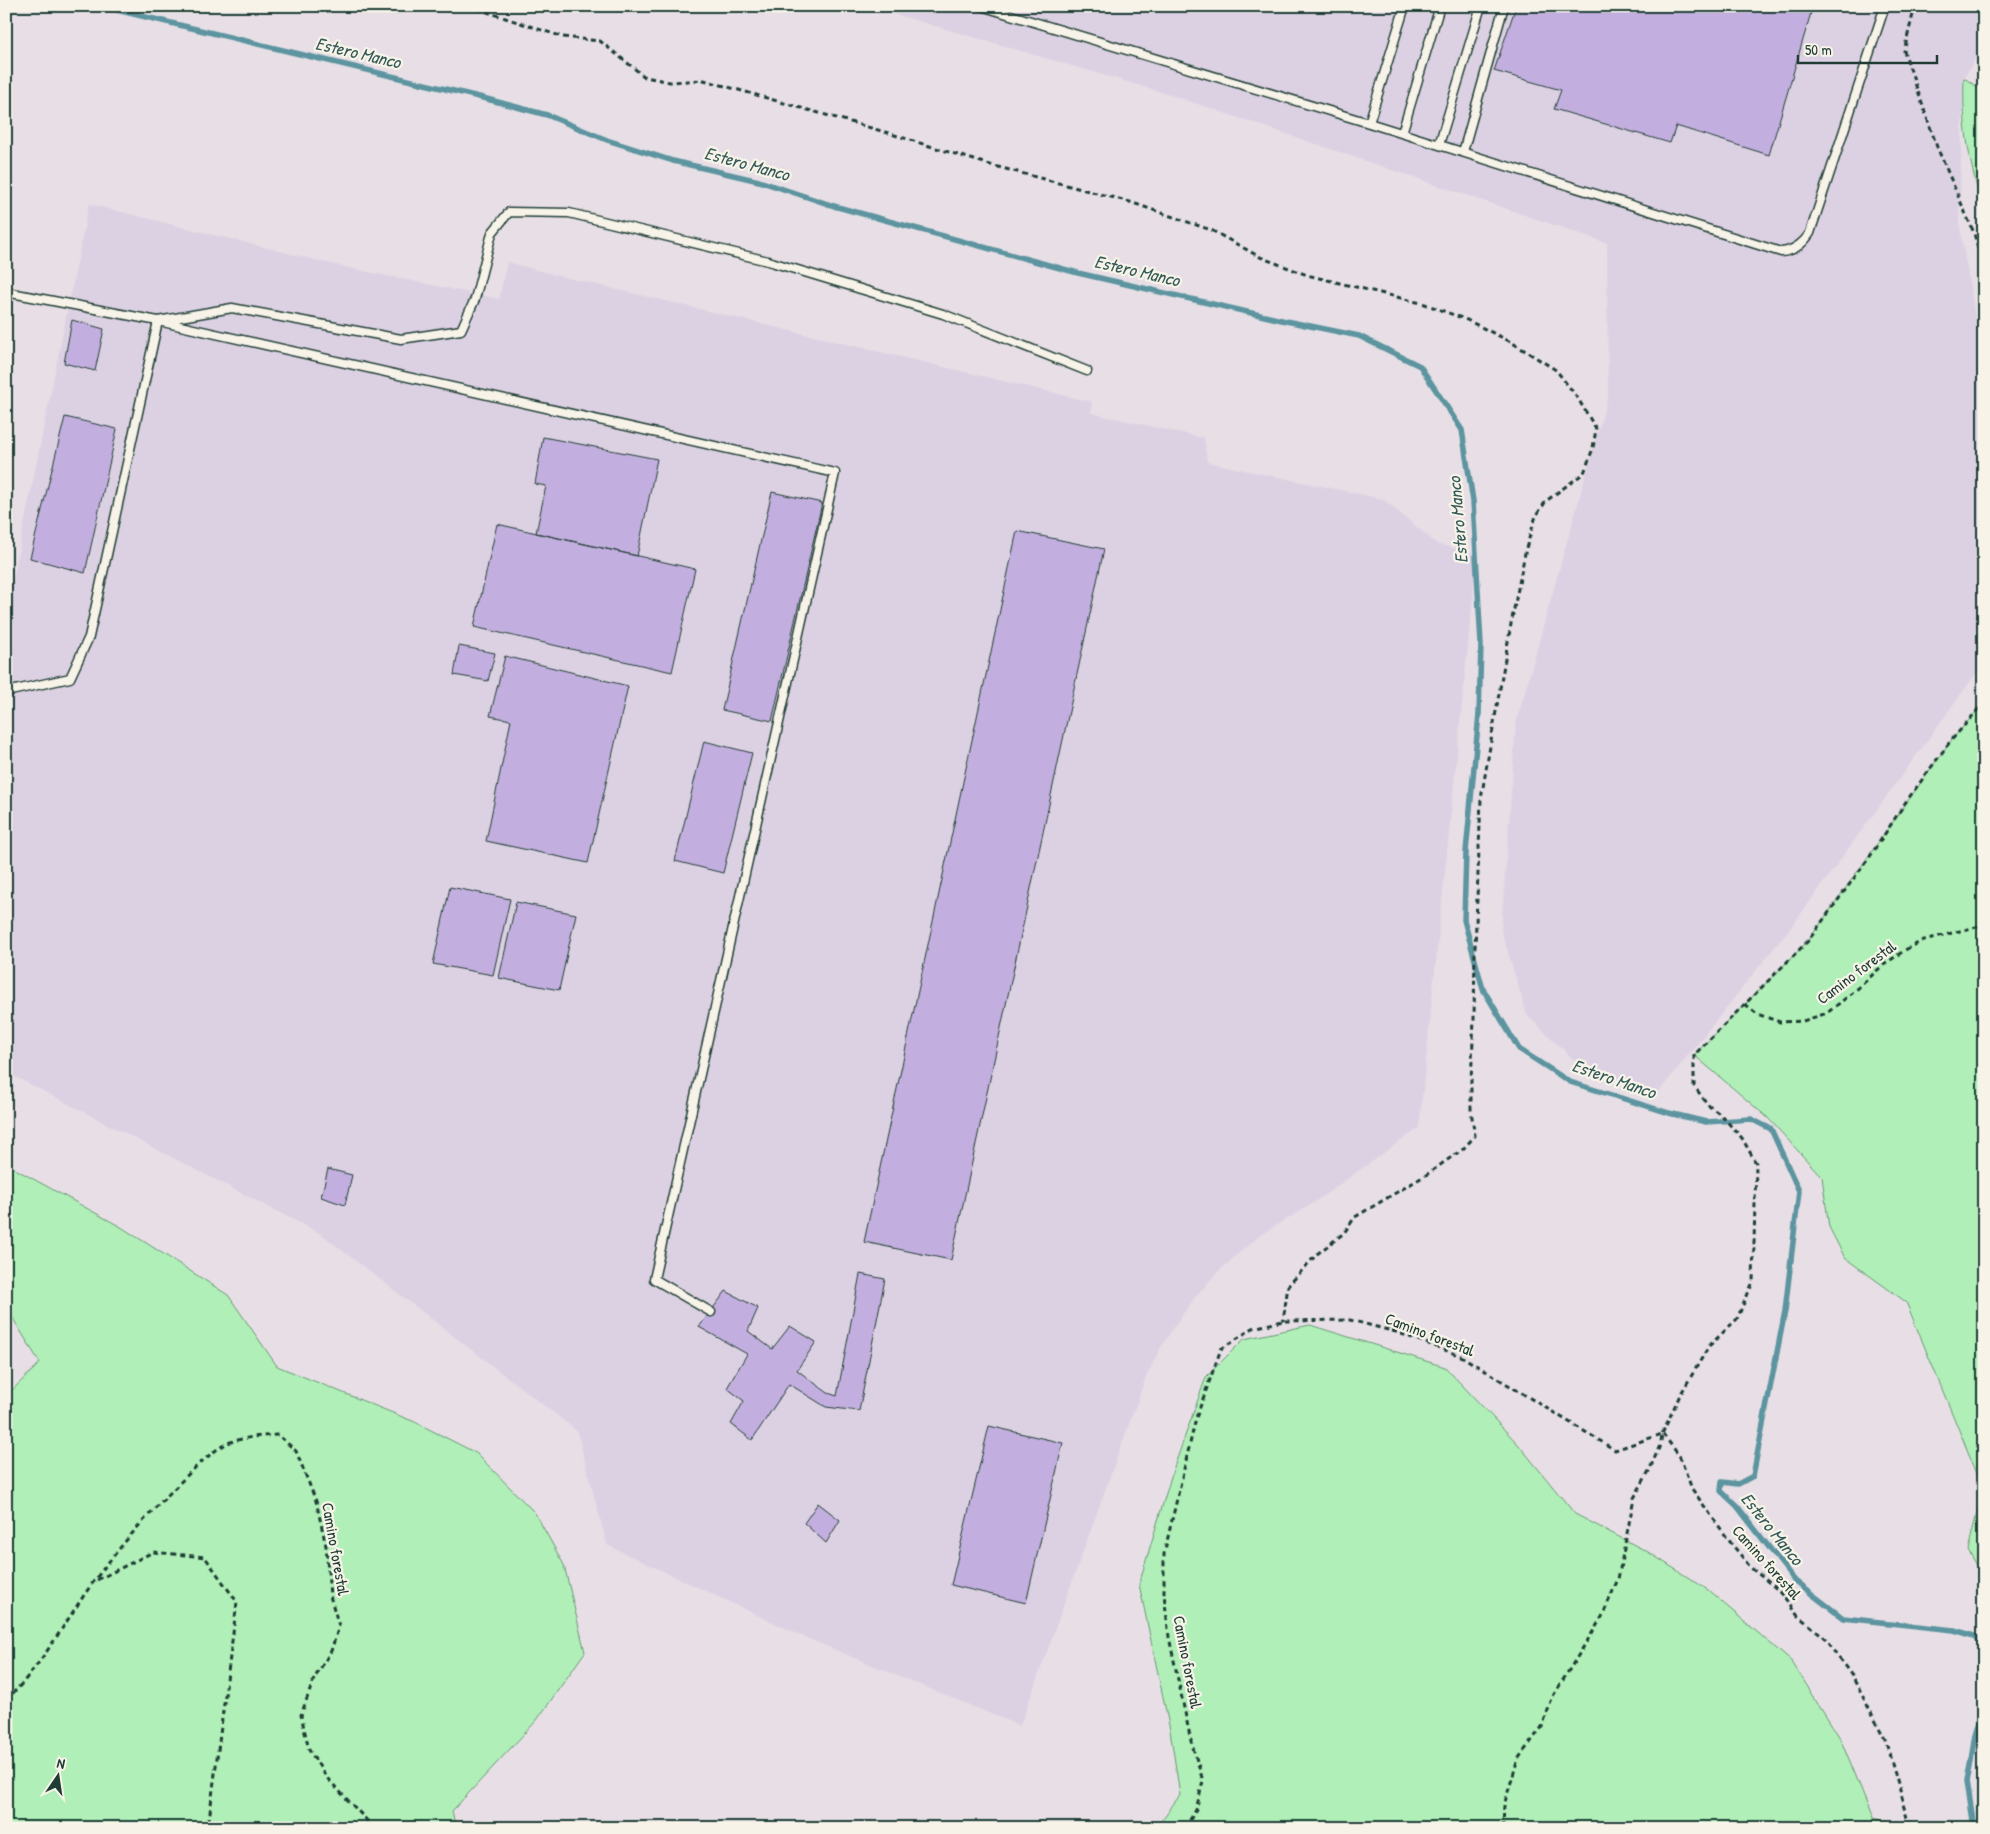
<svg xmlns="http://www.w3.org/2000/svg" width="1990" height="1834" font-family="'Patrick Hand',sans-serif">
	<rect width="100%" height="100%" fill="#e7dfe5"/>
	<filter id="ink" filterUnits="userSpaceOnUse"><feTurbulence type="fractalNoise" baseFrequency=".02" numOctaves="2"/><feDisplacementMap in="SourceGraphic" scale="10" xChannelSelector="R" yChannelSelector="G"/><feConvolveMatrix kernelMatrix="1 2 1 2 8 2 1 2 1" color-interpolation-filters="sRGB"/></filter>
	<g filter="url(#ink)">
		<!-- built -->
		<path fill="#dcd1e3" d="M867,6H1984V44L1964,78L1959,222L1984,370V657L1980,668L1795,922L1657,1094L1573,1059L1527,1015L1501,930L1516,723L1608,396L1607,243L1168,94Z
			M89,204L340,266L499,299L507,262L560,276L1092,402L1091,413L1204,438L1207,462L1383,499L1437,544L1472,553L1476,567L1419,1128L1312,1204L1262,1234L1239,1253L1217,1273L1196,1296L1177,1322L1160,1349L1146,1377L1020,1726L811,1640L607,1545L577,1431L321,1234L6,1072V613Z"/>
		<!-- green -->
		<path fill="#b0efb7" stroke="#689676" d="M1964,78L1984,91V213C1970,165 1962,128 1964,78Z
			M1984,700V1577L1968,1550L1983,1488L1906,1302L1845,1258L1829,1227L1822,1177L1768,1118L1694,1055L1808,941L1949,743L1976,712Z
			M6,1164L121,1227L228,1295L277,1366L415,1422L476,1453L535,1513L564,1565L585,1652L537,1720L452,1811L456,1828H6V1396L40,1363L6,1307Z
			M1310,1325L1445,1367L1517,1443L1575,1514L1648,1552L1708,1590L1792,1662L1840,1738L1873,1819L1907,1828H1156L1180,1795L1170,1730L1139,1584L1173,1470L1206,1377L1244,1339Z"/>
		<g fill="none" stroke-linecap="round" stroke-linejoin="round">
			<!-- stream -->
			<path stroke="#5c949f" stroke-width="5.5" d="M100,6L483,98L547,115L607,140L673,161L759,181L834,206L1078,273L1286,321L1359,336L1420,366L1462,430L1473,501L1481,644L1479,714L1466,852L1464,920L1483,989L1519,1049L1570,1082L1669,1113L1706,1122L1751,1119L1771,1129L1799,1191L1785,1311L1753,1476L1738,1484L1722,1482L1721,1491L1737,1506L1795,1581L1843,1618L1954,1630L1975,1636L1984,1645
				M1974,1828L1967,1782L1975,1735L1984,1706"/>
		</g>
		<!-- building -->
		<path fill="#c3afdf" stroke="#1f3d34" d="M1516,6H1813L1769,155L1676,126L1670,143L1554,109L1561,90L1494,71Z
			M72,320L104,329L95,371L64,363Z
			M65,417L117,429L85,573L30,558Z
			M543,437L657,459L637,556L536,533L546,486L535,484Z
			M772,492L822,503L772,721L722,710Z
			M497,524L695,569L672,672L474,627Z
			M1017,531L1104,549L951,1260L864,1242Z
			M459,646L495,653L488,681L454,675Z
			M505,656L628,686L588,863L486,841L511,720L490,716Z
			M704,741L752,753L723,873L675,861Z
			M450,887L510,899L493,975L433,964Z
			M516,902L576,914L559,990L499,978Z
			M328,1169L352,1175L345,1205L321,1197Z
			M860,1274L885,1279L859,1411L826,1407L789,1384L752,1440L731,1424L744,1401L727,1388L747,1354L699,1327L726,1291L758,1308L748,1331L772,1349L790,1326L816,1342L797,1370L828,1393L837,1396Z
			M989,1426L1063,1443L1026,1603L951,1585Z
			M818,1503L840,1520L826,1543L804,1523Z"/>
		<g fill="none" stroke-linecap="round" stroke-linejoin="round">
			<defs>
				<path id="service" d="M981,6L1369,123
					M1405,6L1369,123L1781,252C1794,251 1803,244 1810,233L1885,6
					M1402,133L1440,6
					M1439,145L1481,6
					M1463,152L1504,6
					M6,292L158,321L232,308L401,339L461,330L475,299L492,233L509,212L569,213L768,261L943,314L1087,371
					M6,692L70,678L89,637L158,321L835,473L654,1279L711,1312"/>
			</defs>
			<!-- service casing -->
			<use href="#service" stroke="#1f3d34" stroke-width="11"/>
			<!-- path -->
			<path stroke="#1f3d34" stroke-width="3" stroke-dasharray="5 4" stroke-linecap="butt" d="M469,6L563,37L600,41L645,77L670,82L704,80L885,132L987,164L1130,202L1211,230L1260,257L1307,275L1425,304L1467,320L1511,342L1556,370L1577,397L1596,429L1593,448L1584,473L1546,501L1536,516L1526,548L1511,624L1481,799L1475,948L1474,1020L1471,1080V1111L1475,1136L1463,1149L1426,1175L1355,1217L1344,1233L1317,1254L1288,1286L1283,1321
				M1915,6L1904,51L1937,147L1974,233L1984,273
				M1745,1004L1757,1014L1780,1022L1803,1021L1827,1013L1856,990L1882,966L1905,950L1924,940L1984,925
				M1663,1434L1680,1457L1692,1489L1731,1543L1751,1568L1777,1589L1798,1616L1822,1635L1852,1676L1885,1739L1911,1828
				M97,1580L153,1552L205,1557L237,1602L208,1828
				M6,1700C42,1666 65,1621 94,1581C118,1549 145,1517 174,1489C186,1476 210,1452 226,1444C241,1437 262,1436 278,1435L296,1451L316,1501L326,1546L330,1596L339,1626L331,1651L314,1679L301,1715L309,1750L327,1778L374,1828
				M1185,1828L1196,1810L1203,1781L1191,1741L1169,1637L1164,1594V1554L1196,1418L1221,1349L1253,1328L1283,1321L1350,1320L1396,1332L1461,1356L1615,1450L1662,1434
				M1503,1828L1504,1805L1518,1759L1542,1727L1553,1696L1602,1617L1618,1579L1634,1498L1649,1471L1661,1443L1662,1434L1679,1397L1709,1346L1737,1319L1753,1282L1756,1163L1742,1138L1721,1115L1709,1106L1694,1086V1055L1808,941L1871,855L1905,803L1949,743L1976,712L1984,700"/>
			<!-- service -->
			<use href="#service" stroke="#f7f3e8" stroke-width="8"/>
		</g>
	</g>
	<g text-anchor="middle" stroke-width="4.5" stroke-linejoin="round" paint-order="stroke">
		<!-- street labels -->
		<g font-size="16" fill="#1f3d34" stroke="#f7f3e8">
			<text transform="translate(1856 972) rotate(-37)" y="6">Camino forestal</text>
			<text transform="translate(1430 1334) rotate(21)" y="6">Camino forestal</text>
			<text transform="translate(336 1549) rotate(80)" y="6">Camino forestal</text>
			<text transform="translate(1767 1562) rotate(48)" y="6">Camino forestal</text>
			<text transform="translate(1188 1662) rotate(79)" y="6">Camino forestal</text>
		</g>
		<!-- water labels -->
		<g font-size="18" font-style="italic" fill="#335a58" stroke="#f7f3e8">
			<text transform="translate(358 53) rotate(13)" y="6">Estero Manco</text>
			<text transform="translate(747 164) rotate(15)" y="6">Estero Manco</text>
			<text transform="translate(1137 271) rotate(13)" y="6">Estero Manco</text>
			<text transform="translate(1458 520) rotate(-95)" y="6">Estero Manco</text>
			<text transform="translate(1614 1079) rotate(19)" y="6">Estero Manco</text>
			<text transform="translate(1772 1529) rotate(51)" y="6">Estero Manco</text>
		</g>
	</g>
	<!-- margin -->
	<rect width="1990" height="1834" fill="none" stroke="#f7f3e8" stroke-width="25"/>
	<rect x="12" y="12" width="1965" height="1809" fill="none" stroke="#1f3d34" stroke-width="2" filter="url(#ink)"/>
	<!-- north arrow -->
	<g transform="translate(58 1776) rotate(13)" stroke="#f7f3e8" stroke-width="4" paint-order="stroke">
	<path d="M0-4L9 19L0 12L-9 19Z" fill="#1f3d34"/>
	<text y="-8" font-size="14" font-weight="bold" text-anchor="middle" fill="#1f3d34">N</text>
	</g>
	<!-- scale -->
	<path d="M1798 55v8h139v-8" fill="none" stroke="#1f3d34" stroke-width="2.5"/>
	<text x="1805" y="55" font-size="15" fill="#1f3d34" stroke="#f7f3e8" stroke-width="4" paint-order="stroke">50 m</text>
</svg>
